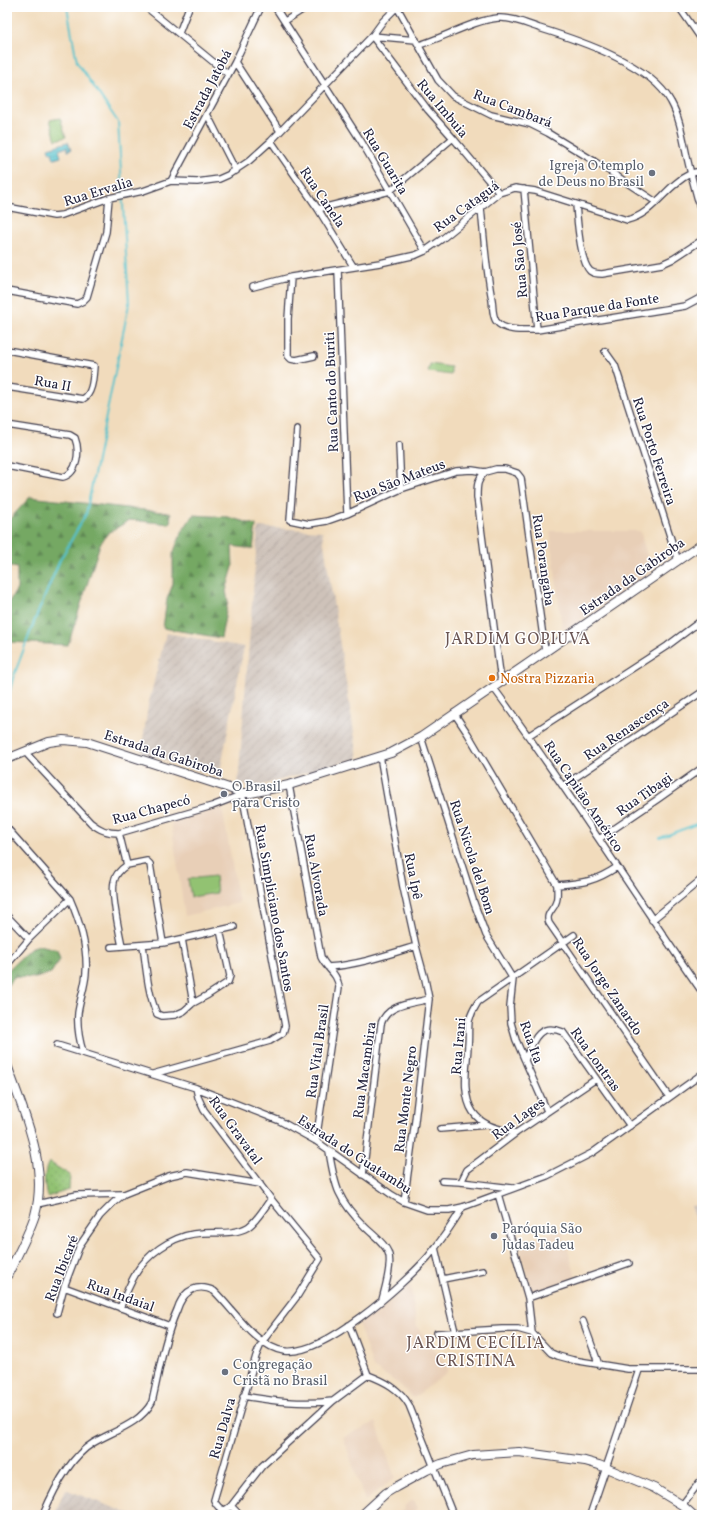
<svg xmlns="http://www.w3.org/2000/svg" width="709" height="1522" font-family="Vollkorn,serif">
	<defs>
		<pattern id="industrial-furrows" width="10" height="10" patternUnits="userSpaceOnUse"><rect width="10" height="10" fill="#cec2b9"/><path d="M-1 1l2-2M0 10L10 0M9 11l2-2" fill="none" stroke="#b1a6a0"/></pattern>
		<pattern id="forest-firs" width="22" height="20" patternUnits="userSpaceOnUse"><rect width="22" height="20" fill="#75a864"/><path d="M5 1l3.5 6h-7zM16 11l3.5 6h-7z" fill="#608854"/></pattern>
		<pattern id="park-dots" width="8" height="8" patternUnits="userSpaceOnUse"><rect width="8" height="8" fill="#92c272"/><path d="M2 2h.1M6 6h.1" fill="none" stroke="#7ea664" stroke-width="1.8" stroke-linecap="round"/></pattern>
		<pattern id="water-rules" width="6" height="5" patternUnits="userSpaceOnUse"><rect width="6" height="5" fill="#55c2cc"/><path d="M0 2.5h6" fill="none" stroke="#4aa6b0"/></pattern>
	</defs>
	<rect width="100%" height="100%" fill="#fff"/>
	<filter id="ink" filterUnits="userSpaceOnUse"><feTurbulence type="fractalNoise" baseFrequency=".025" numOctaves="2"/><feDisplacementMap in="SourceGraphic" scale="8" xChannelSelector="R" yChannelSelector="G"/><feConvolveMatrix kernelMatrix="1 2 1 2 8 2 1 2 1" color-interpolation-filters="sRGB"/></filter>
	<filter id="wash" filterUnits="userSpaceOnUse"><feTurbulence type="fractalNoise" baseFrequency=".012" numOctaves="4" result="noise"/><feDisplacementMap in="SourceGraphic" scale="16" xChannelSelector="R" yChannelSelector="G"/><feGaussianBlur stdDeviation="0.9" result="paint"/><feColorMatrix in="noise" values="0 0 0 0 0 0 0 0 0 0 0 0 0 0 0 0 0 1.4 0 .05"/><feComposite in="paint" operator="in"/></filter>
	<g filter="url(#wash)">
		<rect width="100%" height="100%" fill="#f1dbbc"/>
		<!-- built -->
		<path fill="#e8cfb7" d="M550,531H640L652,572L572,627L562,628Z
			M222,807L239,903L185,916L171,822Z
			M562,1229L576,1277L532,1293L519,1244Z
			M410,1284L417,1327L448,1367L446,1374L413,1398L399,1384L373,1367L358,1323L375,1311L378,1312Z
			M376,1422L395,1478L365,1501L343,1437Z
			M412,1500H414L418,1508L412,1513L413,1515H392L395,1513L398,1514L404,1509L403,1507Z"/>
		<!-- industrial -->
		<path fill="url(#industrial-furrows)" d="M258,527L322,531L358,758L256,787L238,784Z
			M166,633L244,647L219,777L141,753L148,706Z
			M702,1205V1238L691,1206Z
			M65,1489L132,1515H54Z"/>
		<!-- forest -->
		<path fill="url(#forest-firs)" stroke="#4c6550" d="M30,497L171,513L170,524L130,520L108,533L100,544L68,645L7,642V605L17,589V568L7,566V522Z
			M193,515L228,517L256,525L253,549L232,546L233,567L226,591L228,601L221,638L163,628L167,599L173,584V554L181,533Z
			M39,946L57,950L60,959L51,973L36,978L14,977L7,986V971L30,949Z"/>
		<!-- park -->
		<path fill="url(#park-dots)" stroke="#5a7256" d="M49,1162L70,1175L69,1190L47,1197C44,1186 43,1172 49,1162Z"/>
		<!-- pitch -->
		<path fill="#92c272" stroke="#5a7256" d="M60,118L66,137L56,140L50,120Z
			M430,364L451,367V375L428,372Z
			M215,876L217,893L191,897L188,879Z"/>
		<!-- water -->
		<path fill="url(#water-rules)" stroke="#3c7284" d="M68,142L71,150L68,151L67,147L59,150L61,157L54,159L52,152L50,153L48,148Z"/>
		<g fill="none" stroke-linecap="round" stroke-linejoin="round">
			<!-- stream -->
			<path stroke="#55c2cc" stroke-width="2" d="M7,703L13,678L34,622L60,560L86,514L129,304L118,122L77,62L67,7
				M660,838L702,822"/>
		</g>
	</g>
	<g filter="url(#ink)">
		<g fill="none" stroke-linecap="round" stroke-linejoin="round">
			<defs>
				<path id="street" d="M146,7L228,74
					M275,7L361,141L425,251
					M397,7L438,80L453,96L491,115L530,124L548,133L594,161L656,202
					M679,7L702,40
					M285,21L307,7
					M179,33L189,7
					M372,36L428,110L453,138L499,193
					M372,36L416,40
					M419,45C443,38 474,20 498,18C512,17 527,24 539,28C578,40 651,64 671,102C680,118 683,139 687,157C691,176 697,196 702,215
					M235,62L280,131
					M207,114L236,171
					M271,141L318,209L353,266
					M171,181L235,62L261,7
					M524,189L537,330
					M576,204C577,218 580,262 590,271C594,274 598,274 602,274L662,264L673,259L702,240
					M7,207L54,216L62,215L109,198L143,191L171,181L197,182L219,179L228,175L249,161L271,141L372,36L383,21L397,7
					M481,208C484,238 486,269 492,300C493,306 492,315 496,321C504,332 525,330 537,330L685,306L702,297
					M318,209L390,191L453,138
					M338,270L347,514
					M291,277L288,319V356L291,359L296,360L314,356
					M253,287L291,277L380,263L416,255L425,251L442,239L499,193L515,188L535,191L627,220C653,215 666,185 690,174C693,172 698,172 702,171
					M7,291L77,304L83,301L87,297L106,232L109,198
					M7,350L94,366C93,376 93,394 83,399L7,387
					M605,351L615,365L678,561
					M7,425L70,435L75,438C80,451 78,473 63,477L7,466
					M297,429L290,520L309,524L327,521L347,514L401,489L456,471L472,470L485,472L496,469H505L517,473L521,478L545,651
					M399,445L401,489
					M485,472C477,480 477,486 477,497L501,681
					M493,687C566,786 632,891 702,992
					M454,713L468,734L557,885
					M528,736L667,646L702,620
					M421,737L474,903L486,935L513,979
					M25,752L91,823C100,830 107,833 119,833L212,806L238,796L242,793L285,1026L283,1033L270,1041L153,1074
					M380,756L403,887L416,946L425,979L429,999L415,1121L404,1202
					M289,785L321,957C327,970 337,972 339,987L316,1141
					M563,786L702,692
					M7,828L70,899C80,922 88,948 86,973C85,987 80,999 78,1013C77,1026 79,1039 83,1052
					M119,833L127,865C121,869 115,874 114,882C111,895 119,931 122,946
					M599,839L658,799L702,768
					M127,865L147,861L150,864L163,943
					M557,885C557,890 558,897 556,902C554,910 545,913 549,923L669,1097
					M557,885C582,883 595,882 617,867
					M7,916L29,939
					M652,920L702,879
					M182,939L193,1003
					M143,945C146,967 148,995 157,1014L162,1016L175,1015L184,1011L193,1003L208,995L228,982L230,976L220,930
					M111,947L163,943L234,927
					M7,965L29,939L70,899
					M328,967C358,965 387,955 416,946
					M513,979L510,1006L511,1023L516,1040L547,1111
					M57,1045L196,1088L280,1121L316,1141L392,1195L404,1202L427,1210H449L463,1207L547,1176L592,1153L702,1074
					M525,1060C533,1041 538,1022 563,1032L630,1126
					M196,1088L198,1097L204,1110L271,1199L320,1259L298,1295L262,1342L256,1356L214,1500C216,1505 219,1509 225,1510L231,1506L262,1466L333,1401L368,1375
					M440,1129L487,1125
					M516,1133C500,1129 483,1127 473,1112C461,1094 467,1066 468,1046C469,1038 468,1029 469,1021C471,1014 474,1008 478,1002L574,935
					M329,1151C335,1188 338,1200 365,1227C373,1235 384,1242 388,1252C393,1263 385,1288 382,1300
					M363,1175L381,1024C387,1004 411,1004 429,999
					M442,1181L461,1182L512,1188
					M461,1182L467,1170L516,1133L596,1079
					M498,1194L528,1298L532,1333
					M37,1204L77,1195L123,1194
					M435,1248L455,1332
					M443,1279L483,1271
					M64,1287L170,1326
					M528,1298L629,1263
					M120,1308C126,1294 131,1279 140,1267C155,1248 178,1234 202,1233C217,1232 234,1235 248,1227C257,1221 264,1208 271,1199
					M57,1313L64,1287L80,1245L100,1216L113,1203L124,1194L169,1176L187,1172L260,1184
					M583,1321L599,1365
					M349,1325L368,1375
					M437,1333L502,1329H518L532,1333L551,1353L558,1356L573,1360L628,1369H702
					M368,1375C384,1381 400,1389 409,1405L453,1515
					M243,1396C275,1401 301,1405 333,1401
					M682,1505L702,1479
					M231,1506L240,1515
					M43,1515C53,1491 70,1457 93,1443C113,1431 140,1424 152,1402C159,1372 164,1339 177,1310C178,1307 180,1302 182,1299C190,1287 202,1285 214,1291C234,1310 256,1347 284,1351C323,1357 403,1285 428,1257C441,1241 452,1225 463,1207
					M590,1515L639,1370"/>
				<path id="secondary" d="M7,759L49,742L63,740L87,742L229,788L242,793H251L289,785L391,753L421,737L702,544
					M7,1065C23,1111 49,1165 35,1215C28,1236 17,1256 7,1276
					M362,1515L386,1493L396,1487L427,1470L441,1464L473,1455L519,1452L585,1461L599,1465L654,1488L682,1505L693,1515"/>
			</defs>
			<!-- street casing -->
			<use href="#street" stroke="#413e4e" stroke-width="8"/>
			<!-- secondary casing -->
			<use href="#secondary" stroke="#413e4e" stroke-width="10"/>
			<!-- street -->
			<use href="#street" stroke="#fff" stroke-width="5.5"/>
			<!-- secondary -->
			<use href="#secondary" stroke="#fff" stroke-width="8"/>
		</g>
	</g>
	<!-- markers -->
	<g fill="#6b7280" stroke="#fff" stroke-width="1.5">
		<circle cx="652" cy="173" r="4"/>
		<circle cx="224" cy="794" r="4"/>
		<circle cx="494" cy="1236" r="4"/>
		<circle cx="225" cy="1372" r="4"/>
	</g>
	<circle fill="#e8710a" stroke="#fff" stroke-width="1.5" cx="492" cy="678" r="4"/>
	<g text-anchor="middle" stroke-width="3" stroke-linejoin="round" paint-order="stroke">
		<!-- street labels -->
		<g font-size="14" fill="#22223b" stroke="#fff">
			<text transform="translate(207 89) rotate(-62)" y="5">Estrada Jatobá</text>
			<text transform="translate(443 108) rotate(50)" y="5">Rua Imbuia</text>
			<text transform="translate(513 108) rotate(21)" y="5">Rua Cambará</text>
			<text transform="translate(386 161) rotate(59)" y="5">Rua Guarita</text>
			<text transform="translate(98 191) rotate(-17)" y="5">Rua Ervalia</text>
			<text transform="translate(323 197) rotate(56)" y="5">Rua Canela</text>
			<text transform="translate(466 206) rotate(-36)" y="5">Rua Cataguá</text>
			<text transform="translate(519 260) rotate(-95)" y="5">Rua São José</text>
			<text transform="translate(597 307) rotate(-9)" y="5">Rua Parque da Fonte</text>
			<text transform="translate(53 383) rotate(10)" y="5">Rua II</text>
			<text transform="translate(331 392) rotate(-92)" y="5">Rua Canto do Buriti</text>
			<text transform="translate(655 451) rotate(72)" y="5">Rua Porto Ferreira</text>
			<text transform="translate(399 480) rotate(-21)" y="5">Rua São Mateus</text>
			<text transform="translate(544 560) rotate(82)" y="5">Rua Porangaba</text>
			<text transform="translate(632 576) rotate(-35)" y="5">Estrada da Gabiroba</text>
			<text transform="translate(626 729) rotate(-34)" y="5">Rua Renascença</text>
			<text transform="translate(164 753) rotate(18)" y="5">Estrada da Gabiroba</text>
			<text transform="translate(644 794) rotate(-35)" y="5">Rua Tibagi</text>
			<text transform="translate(584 796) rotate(56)" y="5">Rua Capitão Américo</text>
			<text transform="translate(151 809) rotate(-15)" y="5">Rua Chapecó</text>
			<text transform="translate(473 857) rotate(72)" y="5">Rua Nicola del Bom</text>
			<text transform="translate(317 875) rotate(80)" y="5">Rua Alvorada</text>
			<text transform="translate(414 876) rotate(79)" y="5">Rua Ipê</text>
			<text transform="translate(275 908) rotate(80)" y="5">Rua Simpliciano dos Santos</text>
			<text transform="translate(608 986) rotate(56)" y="5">Rua Jorge Zanardo</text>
			<text transform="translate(532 1042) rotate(70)" y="5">Rua Ita</text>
			<text transform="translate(458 1046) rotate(-85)" y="5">Rua Irani</text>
			<text transform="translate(317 1051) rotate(-82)" y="5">Rua Vital Brasil</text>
			<text transform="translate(596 1059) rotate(54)" y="5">Rua Lontras</text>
			<text transform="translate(364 1070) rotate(-82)" y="5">Rua Macambira</text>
			<text transform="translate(405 1099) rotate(-83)" y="5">Rua Monte Negro</text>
			<text transform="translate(518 1118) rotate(-36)" y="5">Rua Lages</text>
			<text transform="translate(236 1130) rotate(54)" y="5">Rua Gravatal</text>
			<text transform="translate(355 1154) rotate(33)" y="5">Estrada do Guatambu</text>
			<text transform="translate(61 1268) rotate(-69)" y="5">Rua Ibicaré</text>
			<text transform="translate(121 1295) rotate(20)" y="5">Rua Indaial</text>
			<text transform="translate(222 1428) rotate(-74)" y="5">Rua Dalva</text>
		</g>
		<!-- worship labels -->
		<g font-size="14" fill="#5b616d" stroke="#fff" text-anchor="start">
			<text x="644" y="170" text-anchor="end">Igreja O templo<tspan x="644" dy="16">de Deus no Brasil</tspan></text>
			<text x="232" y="791">O Brasil<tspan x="232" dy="16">para Cristo</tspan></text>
			<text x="502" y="1233">Paróquia São<tspan x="502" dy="16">Judas Tadeu</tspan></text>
			<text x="233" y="1369">Congregação<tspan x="233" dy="16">Cristã no Brasil</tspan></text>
		</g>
		<!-- food labels -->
		<g font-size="14" fill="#c56008" stroke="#fff" text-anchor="start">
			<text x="500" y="683">Nostra Pizzaria</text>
		</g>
		<!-- quarter labels -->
		<g font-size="16" letter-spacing="1" fill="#695452" stroke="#fff">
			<text x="518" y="644">JARDIM GOPIUVA</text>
			<text x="476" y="1348">JARDIM CECÍLIA<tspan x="476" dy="18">CRISTINA</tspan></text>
		</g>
	</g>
	<!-- margin -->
	<rect width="709" height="1522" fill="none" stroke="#fff" stroke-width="24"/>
</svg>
